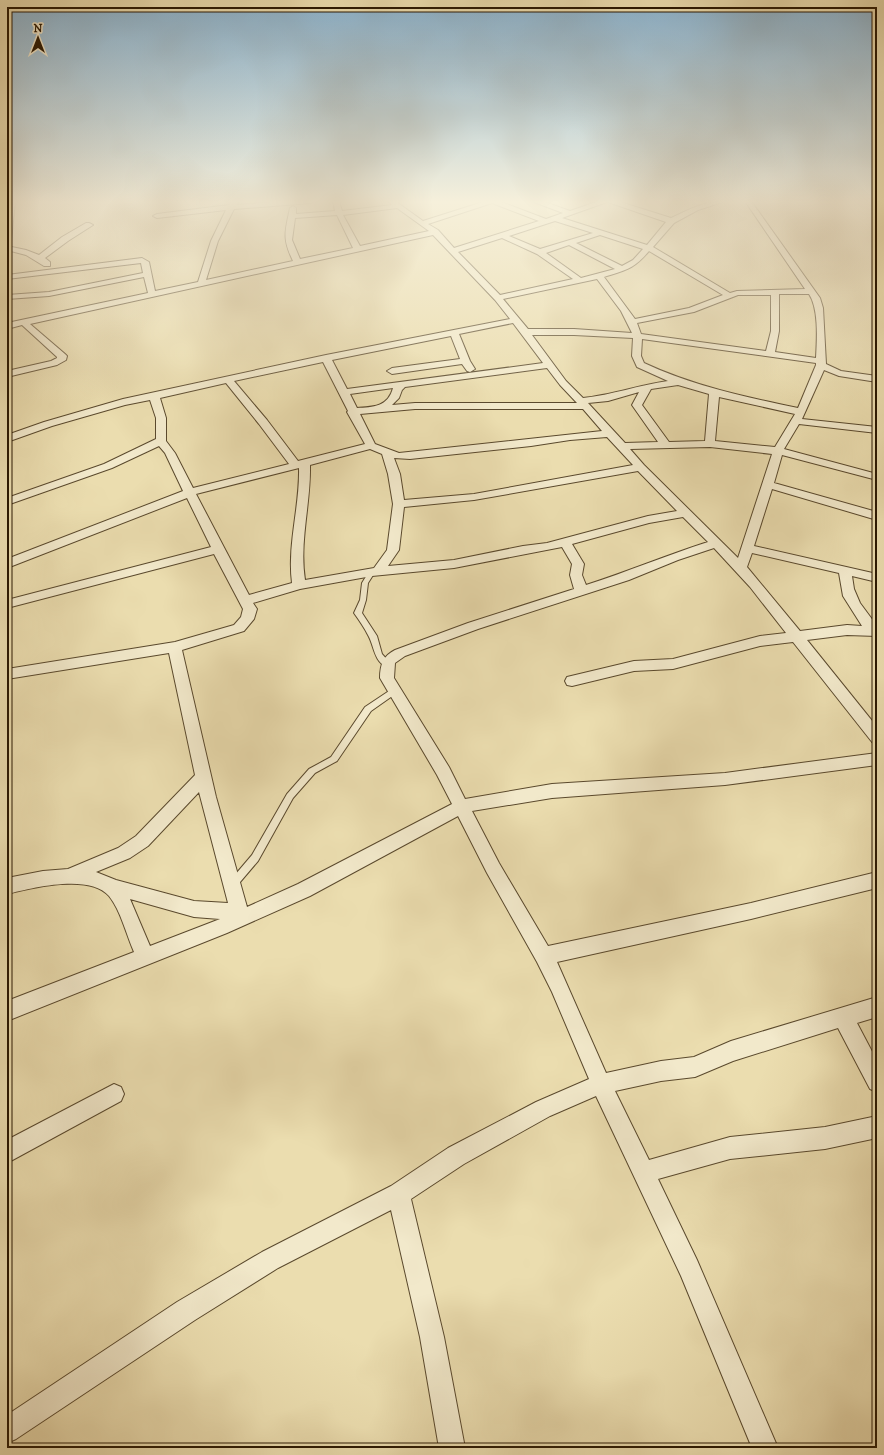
<svg xmlns="http://www.w3.org/2000/svg" width="884" height="1455" font-family="'IM FELL DW Pica',serif">
	<rect width="100%" height="100%" fill="#ebddaf"/>
	<filter id="stains"><feTurbulence type="fractalNoise" baseFrequency=".005" numOctaves="4"/><feColorMatrix values="0 0 0 0 .2 0 0 0 0 .09 0 0 0 0 .02 0 0 0 .5 -.17"/></filter>
	<radialGradient id="worn" r=".72"><stop offset=".6" stop-color="#630" stop-opacity="0"/><stop offset="1" stop-color="#630" stop-opacity=".3"/></radialGradient>
	<g fill="none" stroke-linecap="round" stroke-linejoin="round">
		<defs>
			<path id="service" d="M370,570H374L375,572L368,583L366,600L362,613L377,636L382,654L391,664L387,667C374,662 374,645 368,635C364,627 359,620 354,613L360,600L362,583Z
				M395,687L399,690L398,692L371,711L337,761L315,773L293,798L258,861L235,888L232,889L229,888L227,885L229,882L252,855L287,794L309,769L331,757L365,707Z"/>
			<path id="minor" d="M9,201H15L11,241L7,243V213Z
				M232,201H238L237,205L286,201H314L311,203L234,209L218,241L206,280L293,261C282,238 285,232 290,208L293,206L296,208V214L335,211L333,201H339L342,211L392,205L388,201H395L423,221L486,201H499L546,219L563,213L534,202L533,201H542L570,211L599,201H617L671,218C688,210 705,201 724,201L723,202L698,210L674,223L653,247L730,293L737,291L805,289L745,201H751L820,298L823,308L826,364L841,371L877,376V382L839,376L824,370L802,419L877,427V433L799,424L784,449L877,474V480L782,455L774,483L877,512V520L772,489L754,546L877,574V582L852,576L854,589L860,603L877,626V636L847,635L807,640L877,727V744L872,742L793,642L760,646L673,669L634,671L572,686L567,685L565,681L567,677L634,661L673,659L760,636L786,633L750,587L714,548L678,560L629,580L478,629L405,656L395,663L394,678L449,767L465,799L552,784L725,773L877,753V765L725,785L552,798L472,811L499,863L548,946L751,903L877,872V888L751,919L557,962L606,1073L661,1061L694,1057L731,1041L877,997V1017L857,1023L877,1061V1092L870,1089L838,1028L733,1061L695,1077L661,1081L615,1091L649,1160L730,1137L825,1127L877,1116V1138L825,1149L730,1159L658,1179L697,1260L778,1448H752L681,1276L596,1096L550,1116L464,1164L411,1199L444,1337L465,1448H439L420,1337L391,1210L278,1268L195,1320L16,1439L7,1443V1415L177,1302L262,1252L391,1186L448,1148L536,1102L589,1079L552,992L537,962L487,873L458,816L310,896L227,933L7,1021V1001L134,952C126,934 121,911 109,896C90,873 31,888 7,894V878L43,871L68,869L118,848L136,836L195,775L169,653L7,679V669L175,642L234,625L241,617L243,609L214,554L7,608V600L211,547L187,498L7,568V559L183,491L165,453L159,446L112,468L7,505V498L104,464L156,439V418L150,400L125,405L52,426L7,442V435L44,422L123,399L326,355L510,319L495,300L433,235L30,324L65,354L67,356L66,360L57,365L7,377V371L51,361L57,358V357L22,325L7,329V323L148,293L144,277L49,296L7,299V295L49,292L143,273L141,263L7,279V275L142,258L149,262L155,291L198,282L211,241L226,210L157,218L153,216L157,214L229,205ZM607,202H608L666,222L647,245L562,218ZM492,203L539,221L454,248L438,230L428,224ZM397,208L429,231L360,246L343,215ZM337,215L353,248L300,259L292,240L295,218ZM555,221L593,233L540,249L509,236ZM600,235L643,249L633,260L622,266L576,243ZM502,238L537,254L573,279L500,295L458,252ZM569,245L615,269L581,278L546,253ZM649,251L723,295L689,308L635,319L604,277C626,270 634,269 649,251ZM597,279L621,311L632,333L574,329H528L503,299ZM779,294H809C819,309 817,339 816,358L775,352L779,331ZM738,295H771V331L766,351L641,334L637,323L694,312ZM513,323L543,363L347,389L332,360L451,336L460,359L392,368L387,371L392,374L462,364L467,371L470,372L475,369L470,361L459,334ZM532,335H574L633,338L632,356L637,367L668,381C639,385 612,395 583,398L566,381ZM642,339L816,363V365L798,408C745,397 693,386 644,363L641,356ZM323,362L348,411L347,412L365,444L298,461L267,420L234,381ZM547,368L560,385L577,403H415L392,405L399,398L402,390L405,387ZM226,383L259,424L289,464L193,488L175,453L166,441V418L160,398ZM678,385L709,394L705,441L669,442L642,405L651,389ZM393,388C388,407 373,407 357,408L350,394ZM639,392L632,405L658,442L625,443L588,403L608,401ZM719,397L795,414L775,447L715,441ZM415,409H583L602,431L399,453L375,444L360,414ZM607,437L633,465L474,494L404,500L400,474L394,458L410,459L531,446L570,440ZM710,447L772,454L738,558L644,465L630,449ZM370,449L382,454L388,474L393,504L387,550L374,568L305,580C299,541 311,503 310,465ZM299,468C300,507 287,544 292,583L249,595L196,494ZM638,471L677,511L648,516L547,543L523,546L454,560L388,566L399,550L404,507L474,500ZM683,517L708,542C667,555 627,572 586,585L582,575L584,564L572,544L649,523ZM562,547L572,564L570,575L574,589L468,623L395,650C383,656 380,665 380,678L437,775L452,804L298,884L247,907L216,797L182,650L244,631L254,619L257,609L253,603L300,589L372,576L454,568ZM752,553L839,573L843,596L862,626L847,625L800,631L747,567ZM199,792L228,903L194,901L116,880L96,872L130,858L148,846ZM130,899L194,917L220,919L150,946Z
				M86,223H89L93,225L68,241L45,258L50,262V266H44L26,255L7,250V246L26,250L39,255L62,237Z
				M114,1084L121,1087L124,1094L121,1101L7,1163V1140Z"/>
		</defs>
		<!-- service casing -->
		<use href="#service" stroke="#5a492d" stroke-width="2"/>
		<!-- minor casing -->
		<use href="#minor" stroke="#5a492d" stroke-width="2"/>
		<!-- service -->
		<use href="#service" fill="#f2e9cb" fill-rule="evenodd"/>
		<!-- minor -->
		<use href="#minor" fill="#f2e9cb" fill-rule="evenodd"/>
	</g>
	<!-- sky -->
	<linearGradient id="sky" x2="0" y2="1"><stop stop-color="#8bb6d4"/><stop offset="0.5" stop-color="#f6f0db"/><stop offset="1" stop-color="#f6f0db" stop-opacity="0"/></linearGradient>
	<rect width="884" height="404" fill="url(#sky)"/>
	<!-- margin -->
	<rect width="884" height="1455" fill="none" stroke="#ebddaf" stroke-width="24"/>
	<rect x="8" y="8" width="868" height="1439" fill="none" stroke="#2a1802" stroke-width="2"/>
	<rect x="12" y="12" width="860" height="1431" fill="none" stroke="#2a1802"/>
	<!-- north arrow -->
	<g transform="translate(38 38)" stroke="#f2e9cb" stroke-width="3" paint-order="stroke">
	<path d="M0-3L7 15L0 10L-7 15Z" fill="#2a1802"/>
	<text y="-6" font-size="11" font-weight="bold" text-anchor="middle" fill="#2a1802">N</text>
	</g>
	<rect width="100%" height="100%" filter="url(#stains)"/>
	<rect width="100%" height="100%" fill="url(#worn)"/>
</svg>
